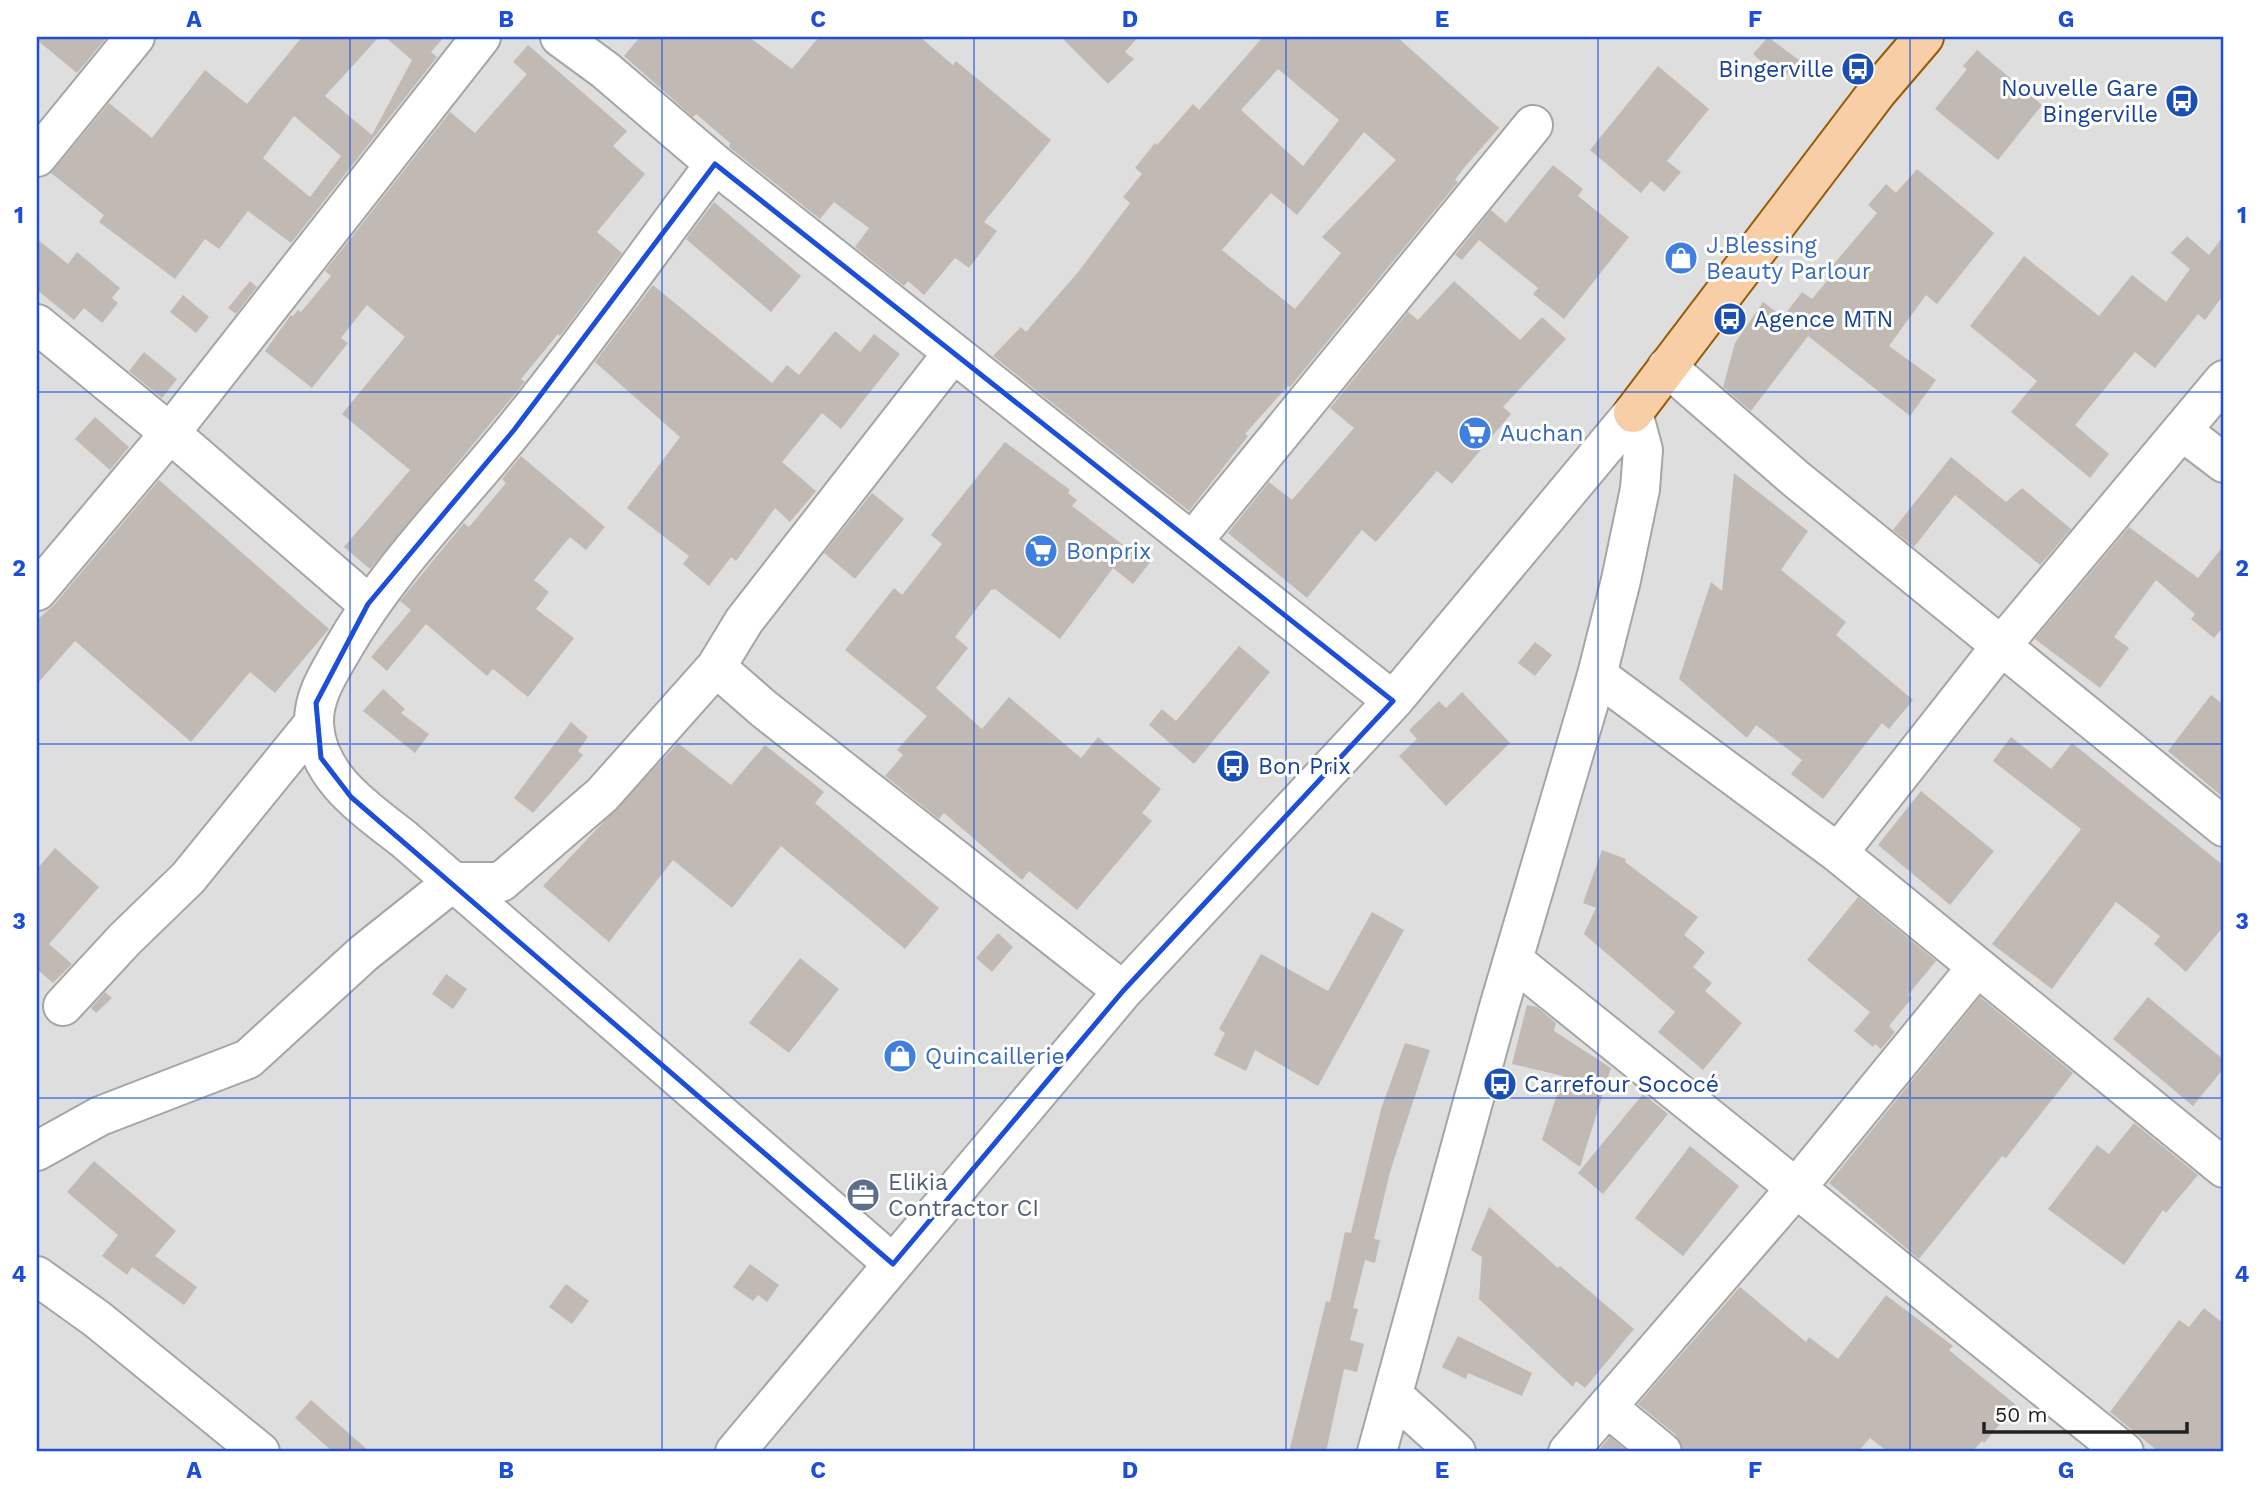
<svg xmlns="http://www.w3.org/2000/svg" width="2261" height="1489" font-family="'Work Sans',sans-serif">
	<rect width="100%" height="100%" fill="#f1ede8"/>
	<!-- residential -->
	<path fill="#dfdede" d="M37,37H2224V1452H37Z"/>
	<!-- building -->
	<path fill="#c1b9b4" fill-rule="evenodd" d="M37,37H107L77,73L37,40Z
		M302,37H379L325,96L372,135L412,60L385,37H444L431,52L437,57L291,243L248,211L219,249L205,239L175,279L99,222L104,215L51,173L109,103L152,138L205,70L247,104ZM294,116L341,156L310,197L263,158Z
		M640,37H749L792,69L819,37H920L953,65L956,61L1051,140L984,222L997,231L969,268L955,258L924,295L908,281L904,286L855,247L869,228L834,202L820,219L729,147L730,143L696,114L693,117L624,56Z
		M1061,37H1138L1125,52L1134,59L1108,84Z
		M1263,37H1397L1499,128L1463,169L1455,180L1458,182L1290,387L1288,386L1245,434L1248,436L1189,511L993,356L1021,327L1026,332L1079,271L1130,203L1123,197L1142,174L1135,168L1155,143L1157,145L1193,104L1199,110ZM1278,69L1339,120L1303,166L1241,110ZM1364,132L1396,160L1322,237L1341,253L1295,309L1222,250L1271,193L1297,215Z
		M1768,37L1799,60L1782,80L1753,54Z
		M528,45L627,131L613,146L645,174L597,232L622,253L560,336L558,334L521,379L525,382L523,384L370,569L344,547L410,470L342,414L405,337L367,305L341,338L348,343L312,388L265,351L291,315L293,316L298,310L301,312L331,276L325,271L450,112L475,133L527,74L513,62Z
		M1977,50L2042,105L1998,160L1935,109L1967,69L1963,66Z
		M1658,66L1709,109L1667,161L1681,172L1664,192L1651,181L1641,193L1590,150Z
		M1553,165L1583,189L1578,196L1629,237L1564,319L1533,294L1538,288L1479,240L1462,260L1455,255L1491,210L1506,223Z
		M1917,169L1994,233L1937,304L1926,295L1889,346L1936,380L1910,416L1808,336L1751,411L1723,387L1735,343L1763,302L1783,317L1802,292L1812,299L1837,269L1833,265L1877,213L1868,205L1886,184L1896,193Z
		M714,202L801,276L771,312L686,239Z
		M2224,235V294L2205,320L2198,314L2155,368L2135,352L2075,425L2109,454L2090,478L2011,412L2037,381L1970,326L2024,256L2099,316L2132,275L2166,302L2190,269L2171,253L2187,236L2209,255Z
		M37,239L68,264L77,252L120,288L112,298L118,303L102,323L84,308L74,320L37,290Z
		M250,281L257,287L236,314L228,308Z
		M1454,281L1520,340L1542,317L1566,339L1503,407L1511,414L1452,484L1437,471L1376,542L1362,530L1307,598L1228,533L1269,482L1292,500L1354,428L1330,408L1408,312L1418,320Z
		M653,285L772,383L787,365L799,375L835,331L860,352L874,334L900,354L841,429L822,413L782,462L816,491L790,522L775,508L736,561L731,557L709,586L683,564L689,556L627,508L680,437L595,362Z
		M183,295L209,317L196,333L170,312Z
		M144,352L177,379L162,398L129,371Z
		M95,417L129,447L110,470L75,439Z
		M1005,442L1070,490L1068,493L1077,500L1072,506L1126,547L1128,544L1151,561L1133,584L1113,568L1060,639L995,589L991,590L955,637L968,648L936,688L982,729L1009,697L1081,758L1098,737L1161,789L1142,813L1152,821L1077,910L1029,871L1022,880L944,813L939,819L885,776L903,755L897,750L927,716L845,650L894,588L902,595L942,544L931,535Z
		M521,456L605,527L586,550L570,537L534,580L549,592L536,609L574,638L528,697L493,669L487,676L426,624L387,671L371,657L411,610L400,601L464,523L469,527L506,483L502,479Z
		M1951,457L2006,502L2022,488L2071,529L2040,565L1955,495L1914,547L1893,530Z
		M1734,473L1808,531L1781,570L1846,622L1836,635L1913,700L1889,729L1882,723L1823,799L1791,774L1802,760L1756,725L1747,738L1679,679L1711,582L1722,591Z
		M159,480L329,629L275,693L250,672L191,742L75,641L37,684V620L54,605Z
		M872,493L904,519L855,579L824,553Z
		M2129,527L2198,578L2224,545V626L2214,638L2191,619L2195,614L2156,580L2114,637L2129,648L2100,688L2035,639Z
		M1535,642L1552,655L1535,676L1518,663Z
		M1239,646L1270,672L1194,764L1149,725L1162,709L1176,721Z
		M383,689L405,709L401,713L429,734L415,753L363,711Z
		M1462,692L1510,743L1446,806L1399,756L1417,739L1409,730L1439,701L1446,708Z
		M2211,695L2224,705V798L2168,751Z
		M571,722L588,737L578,751L583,755L533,813L514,798Z
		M2011,737L2051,769L2072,743L2224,866V926L2186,972L2154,944L2160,936L2116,902L2052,989L1992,944L2081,829L1993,761Z
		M678,743L731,785L765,745L824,792L815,803L939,908L905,949L781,846L732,908L673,860L609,942L543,886Z
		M1921,791L1994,851L1950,905L1878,845Z
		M55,848L99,887L49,944L72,964L53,983L37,969V869Z
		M1602,850L1626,859L1625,862L1698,917L1684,935L1705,952L1693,967L1712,983L1705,991L1742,1023L1703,1070L1658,1032L1675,1012L1584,934L1596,908L1583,903Z
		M1858,897L1936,961L1908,995L1912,998L1889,1026L1895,1032L1881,1049L1875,1044L1873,1047L1854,1031L1870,1012L1807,960Z
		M1372,912L1404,930L1318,1086L1255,1050L1246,1071L1214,1055L1225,1033L1219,1029L1261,954L1328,991Z
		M998,933L1013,947L992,972L976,958Z
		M800,958L839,989L789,1053L749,1023Z
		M446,974L467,989L453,1009L432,994Z
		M105,992L112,998L96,1013L91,1008Z
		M1980,997L2073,1073L2006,1158L2002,1156L1998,1161L1919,1259L1829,1183Z
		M2148,997L2224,1060V1068L2193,1106L2113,1039Z
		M1527,1005L1537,1007L1556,1023L1554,1031L1611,1068L1580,1167L1542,1140L1563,1076L1512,1064Z
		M1405,1043L1430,1050L1390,1172L1374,1239L1380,1240L1375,1263L1365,1260L1353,1308L1358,1309L1350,1340L1364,1344L1357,1372L1344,1369L1326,1452H1289L1326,1301L1330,1302L1345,1232L1351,1233L1381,1109Z
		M1643,1094L1668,1114L1603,1194L1578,1173Z
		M2134,1123L2198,1175L2166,1213L2163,1210L2124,1265L2048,1209L2097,1145L2109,1154Z
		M1690,1146L1739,1186L1683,1256L1635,1218Z
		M94,1161L176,1231L155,1256L197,1287L184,1305L132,1267L127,1275L102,1256L118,1235L67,1192Z
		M1489,1207L1558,1268L1560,1266L1634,1329L1585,1388L1576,1381L1573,1387L1479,1299L1482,1257L1471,1250Z
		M750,1264L779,1285L767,1302L758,1295L753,1301L733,1287Z
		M566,1284L589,1301L572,1324L549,1307Z
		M1740,1287L1806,1342L1809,1337L1838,1359L1886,1295L1953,1346L1949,1350L2016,1405L1984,1443L1982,1441L1972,1452H1888L1870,1438L1858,1452H1683L1676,1435L1638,1404Z
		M2204,1308L2224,1324V1452H2159L2110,1412L2179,1320L2189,1327Z
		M1458,1336L1532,1373L1522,1396L1468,1373L1466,1379L1442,1367Z
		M311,1400L370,1452H333L295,1418Z
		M1610,1437L1628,1452H1597Z"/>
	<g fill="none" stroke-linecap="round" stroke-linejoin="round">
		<defs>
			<path id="minor" d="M560,37L605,70L715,164L1393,701
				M37,157L135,37
				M715,164C648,252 584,345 514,430C455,503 389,568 342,650C329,673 313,696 314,724C317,778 366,809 405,840L893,1264
				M37,324L170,433L368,604
				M1667,367L1796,479L2224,827
				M2182,431L2224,463
				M1192,542L1533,125
				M37,591L170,433L481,37
				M716,667L764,709L1123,991
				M1597,675L1838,853L2224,1168
				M1838,853L2001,646L2224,380
				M1513,960L2124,1452
				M63,1006L125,939L188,878L314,723
				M37,1151L100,1116L248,1059L364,953L453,882H501L602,795L716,667L744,621L953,353
				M37,1276L97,1319L260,1452
				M1394,1396L1456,1452
				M1607,1407L1662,1452
				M735,1452L1123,991L1393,701L1633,413
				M1377,1452L1499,1007L1597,675L1621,580L1640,489L1643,450L1633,413
				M1568,1452L1796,1188L1977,967"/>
			<path id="major" d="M1633,413L1877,92L1924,37"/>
		</defs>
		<!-- minor casing -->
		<use href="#minor" stroke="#a5a5a5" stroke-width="42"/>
		<!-- major casing -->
		<use href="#major" stroke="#975c07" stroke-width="42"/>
		<!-- minor -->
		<use href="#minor" stroke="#fff" stroke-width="38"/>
		<!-- major -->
		<use href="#major" stroke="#f8cea6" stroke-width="38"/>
	</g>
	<!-- marked area -->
	<path fill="none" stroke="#1d4ed8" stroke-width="5" stroke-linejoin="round" d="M715,164L1393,701L1123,991L893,1264L351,797L321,758L316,703L368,604L514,430Z"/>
	<!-- grid -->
	<path fill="none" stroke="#1d4ed8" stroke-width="2" stroke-opacity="0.55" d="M350,37V1452M662,37V1452M974,37V1452M1286,37V1452M1598,37V1452M1910,37V1452M37,392H2224M37,744H2224M37,1098H2224"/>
	<!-- icons -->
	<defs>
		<symbol id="bus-disc" viewBox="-11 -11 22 22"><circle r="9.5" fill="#1a4fb4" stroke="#fff"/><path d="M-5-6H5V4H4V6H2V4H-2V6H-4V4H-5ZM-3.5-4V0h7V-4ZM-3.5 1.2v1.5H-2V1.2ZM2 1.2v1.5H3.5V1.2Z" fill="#fff"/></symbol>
		<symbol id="shop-disc" viewBox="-11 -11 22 22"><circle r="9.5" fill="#3f7fe0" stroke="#fff"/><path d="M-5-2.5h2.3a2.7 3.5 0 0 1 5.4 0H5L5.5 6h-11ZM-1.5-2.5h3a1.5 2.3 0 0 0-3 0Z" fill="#fff"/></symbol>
		<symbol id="supermarket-disc" viewBox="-11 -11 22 22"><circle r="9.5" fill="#3f7fe0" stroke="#fff"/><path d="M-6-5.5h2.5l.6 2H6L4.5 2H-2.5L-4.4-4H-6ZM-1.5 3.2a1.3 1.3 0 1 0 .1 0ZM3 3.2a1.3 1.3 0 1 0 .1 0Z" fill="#fff"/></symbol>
		<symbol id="office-disc" viewBox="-11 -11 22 22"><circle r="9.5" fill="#5c6f8a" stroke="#fff"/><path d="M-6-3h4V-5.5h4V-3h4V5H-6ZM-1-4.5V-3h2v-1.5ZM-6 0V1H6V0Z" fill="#fff"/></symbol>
	</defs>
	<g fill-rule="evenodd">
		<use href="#bus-disc" x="1839" y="50" width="38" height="38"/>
		<use href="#bus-disc" x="2163" y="82" width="38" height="38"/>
		<use href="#shop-disc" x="1662" y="239" width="38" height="38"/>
		<use href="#bus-disc" x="1711" y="300" width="38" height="38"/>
		<use href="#supermarket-disc" x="1456" y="414" width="38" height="38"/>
		<use href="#supermarket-disc" x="1022" y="532" width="38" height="38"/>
		<use href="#bus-disc" x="1214" y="747" width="38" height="38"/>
		<use href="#shop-disc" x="881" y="1037" width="38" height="38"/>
		<use href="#bus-disc" x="1481" y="1065" width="38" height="38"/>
		<use href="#office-disc" x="844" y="1176" width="38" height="38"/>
	</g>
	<g text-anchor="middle" stroke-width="6" stroke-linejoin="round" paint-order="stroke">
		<!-- transit labels -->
		<g font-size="23" fill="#164399" stroke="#fff" text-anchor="start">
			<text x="1834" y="77" text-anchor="end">Bingerville</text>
			<text x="2158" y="96" text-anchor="end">Nouvelle Gare<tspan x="2158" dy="26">Bingerville</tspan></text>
			<text x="1754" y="327">Agence MTN</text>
			<text x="1258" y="774">Bon Prix</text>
			<text x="1524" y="1092">Carrefour Sococé</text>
		</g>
		<!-- shop labels -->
		<g font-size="23" fill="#366cbe" stroke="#fff" text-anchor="start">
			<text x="1706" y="253">J.Blessing<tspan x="1706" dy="26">Beauty Parlour</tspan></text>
			<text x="1500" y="441">Auchan</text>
			<text x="1066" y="559">Bonprix</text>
			<text x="925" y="1064">Quincaillerie</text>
		</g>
		<!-- service labels -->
		<g font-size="23" fill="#4e5e75" stroke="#fff" text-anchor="start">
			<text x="888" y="1190">Elikia<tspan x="888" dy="26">Contractor CI</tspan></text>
		</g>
	</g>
	<!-- border -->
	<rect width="2261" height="1489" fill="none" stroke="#ffffff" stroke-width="77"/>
	<!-- scale -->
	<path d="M1984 1422v10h203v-10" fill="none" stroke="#212121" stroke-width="3.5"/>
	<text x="1995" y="1422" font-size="21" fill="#212121" stroke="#ffffff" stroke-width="5" paint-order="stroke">50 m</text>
	<rect x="38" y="38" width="2184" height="1412" fill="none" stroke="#1d4ed8" stroke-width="2.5"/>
	<g font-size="23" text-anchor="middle" font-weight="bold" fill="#1d4ed8">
		<text x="194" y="27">A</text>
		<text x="506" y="27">B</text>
		<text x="818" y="27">C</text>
		<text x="1130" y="27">D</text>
		<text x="1442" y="27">E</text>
		<text x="1755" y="27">F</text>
		<text x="2066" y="27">G</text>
		<text x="19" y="223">1</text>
		<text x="2242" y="223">1</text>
		<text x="19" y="576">2</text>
		<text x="2242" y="576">2</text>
		<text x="19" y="929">3</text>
		<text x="2242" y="929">3</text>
		<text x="19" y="1282">4</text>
		<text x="2242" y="1282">4</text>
		<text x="194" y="1478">A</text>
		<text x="506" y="1478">B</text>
		<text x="818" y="1478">C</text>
		<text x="1130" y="1478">D</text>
		<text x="1442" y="1478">E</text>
		<text x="1755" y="1478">F</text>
		<text x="2066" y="1478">G</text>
	</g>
</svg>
